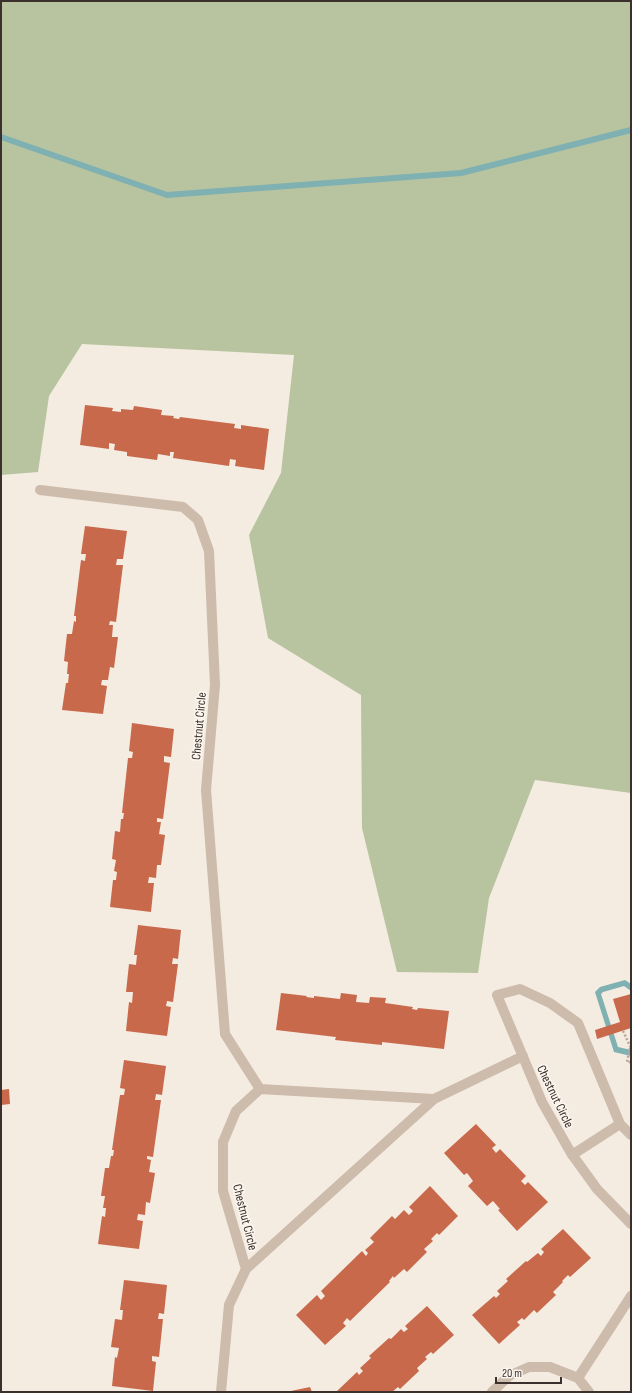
<svg xmlns="http://www.w3.org/2000/svg" width="632" height="1393" font-family="'Sofia Sans Condensed',sans-serif">
	<rect width="100%" height="100%" fill="#f4ebe1"/>
	<!-- green -->
	<path fill="#b8c4a0" d="M1,1H631V793L535,780L489,898L478,973L397,972L362,828L361,695L268,638L249,535L281,473L294,355L82,344L49,396L38,472L1,475Z"/>
	<!-- water -->
	<path fill="#7fb0b2" d="M625,980L631,984V991L624,986L603,992L601,994L618,1047L631,1050V1056L614,1052L595,992L600,987Z"/>
	<g fill="none" stroke-linecap="round" stroke-linejoin="round">
		<!-- stream -->
		<path stroke="#7fb0b2" stroke-width="6" d="M1,137L167,195L461,173L631,130"/>
	</g>
	<!-- building -->
	<path fill="#c8694b" d="M85,405L113,408L112,411L121,412V409L133,410L134,406L162,410L161,415L174,416L173,418L179,419L180,417L235,424L234,428L241,429V425L269,429L264,470L235,466L236,460L230,459L229,466L173,458L174,452H170V456L158,454L157,460L127,456V452L114,450L115,444L109,443V449L80,445Z
		M85,526L127,531L123,559H117L116,565H123L116,622L110,621L109,625H113L112,637H118L114,668L110,667L108,680H102L101,685L107,686L103,714L62,710L66,683H68L69,674H67L68,662L64,661L67,634H72L74,621L76,622V616H74L81,560L85,561L86,554H81Z
		M132,723L174,729L171,757L164,756V762L170,763L163,819L157,818V822H161L159,834L165,835L161,865H157L156,878L149,877L148,883H154L151,912L110,907L113,880H116L117,872L114,871L116,860L112,859L115,831L120,832L121,819H123L124,813H122L128,758H132L133,752L129,751Z
		M138,925L181,930L178,959L173,958L172,964H178L173,1002L167,1001L166,1006L171,1007L167,1036L126,1031L129,1002L132,1003L133,992H126L129,964L136,965L137,955H134Z
		M281,993L307,996L306,997L314,998V996L340,999L341,993L357,995L356,1002L369,1003L370,997L386,998L385,1003L413,1007L412,1009L417,1010L418,1008L449,1011L444,1049L382,1042V1045L335,1040L336,1037L276,1030Z
		M631,994V1028L597,1039L595,1030L620,1022L613,999Z
		M124,1060L166,1066L162,1095L156,1094L155,1100H161L153,1157L147,1156V1159L151,1160L149,1172L155,1173L150,1203L146,1202L145,1215L138,1214L137,1220L143,1221L139,1249L98,1244L102,1216L105,1217L106,1208H103L105,1196H101L105,1168H109L111,1156H113L114,1150H112L120,1095H124L125,1089L120,1088Z
		M9,1089L10,1104L1,1105V1090Z
		M476,1124L496,1145L492,1148L496,1153L500,1149L526,1176L521,1181L525,1185L528,1182L548,1202L517,1231L498,1210L500,1209L493,1201L487,1206L468,1186L473,1181L467,1173L464,1175L444,1153Z
		M430,1186L458,1216L439,1235L437,1233L431,1239L433,1241L424,1249L427,1252L407,1272L404,1269L394,1278L393,1276L389,1281L390,1282L350,1321L347,1318L343,1323L346,1326L325,1345L296,1315L317,1295L321,1300L325,1296L321,1291L362,1251L366,1256L368,1253L365,1250L374,1242L370,1238L392,1216L395,1219L404,1210L409,1215L413,1211L409,1207Z
		M563,1229L591,1258L570,1277L568,1275L562,1281L563,1282L553,1292L556,1295L537,1313L534,1310L524,1320L522,1318L517,1322L520,1325L499,1344L472,1315L494,1296L496,1298L500,1294L497,1291L508,1281L506,1279L526,1261L527,1262L538,1253L541,1256L544,1252L541,1249Z
		M124,1280L167,1285L164,1314L159,1313L158,1319H163L159,1357L152,1356V1361L156,1362L153,1391L112,1386L115,1357L117,1358L119,1348L111,1347L115,1319L122,1320L123,1310H120Z
		M427,1306L454,1335L433,1354L431,1352L425,1357L427,1359L417,1368L419,1371L400,1389L398,1387L392,1392H336L357,1372L359,1375L363,1371L360,1368L371,1358L369,1356L389,1338L391,1339L401,1329L404,1332L408,1329L405,1326Z
		M310,1387L312,1392H291V1391Z"/>
	<g fill="none" stroke-linecap="round" stroke-linejoin="round">
		<!-- path -->
		<path stroke="#b9a596" stroke-width="2.5" stroke-dasharray="2 2" stroke-linecap="butt" d="M623,1031L631,1048
			M630,1048L627,1062H631"/>
		<!-- minor -->
		<path stroke="#cdbbac" stroke-width="10" d="M40,490L183,507L198,520L209,551L215,685L206,790L225,1034L260,1089L434,1099
			M631,1135L620,1124L578,1023L550,1003L520,989L497,995L542,1102L571,1153L597,1189L631,1224
			M572,1155L620,1124
			M246,1269L434,1099L523,1056
			M578,1378L631,1296
			M221,1392L229,1305L246,1269L223,1191V1142L236,1111L260,1089
			M492,1392L509,1376L529,1367H550L578,1378L589,1392"/>
	</g>
	<g text-anchor="middle" stroke-width="3.5" stroke-linejoin="round" paint-order="stroke">
		<!-- street labels -->
		<g font-size="13" fill="#3b302b" stroke="#fbf5ee">
			<text transform="translate(198 726) rotate(-85)" y="5">Chestnut Circle</text>
			<text transform="translate(556 1096) rotate(64)" y="5">Chestnut Circle</text>
			<text transform="translate(246 1217) rotate(76)" y="5">Chestnut Circle</text>
		</g>
	</g>
	<!-- border -->
	<rect width="632" height="1393" fill="none" stroke="#3b302b" stroke-width="4"/>
	<!-- scale -->
	<path d="M496 1377v6h65v-6" fill="none" stroke="#3b302b" stroke-width="2"/>
	<text x="502" y="1377" font-size="12" fill="#3b302b" stroke="#fbf5ee" stroke-width="3" paint-order="stroke">20 m</text>
</svg>
